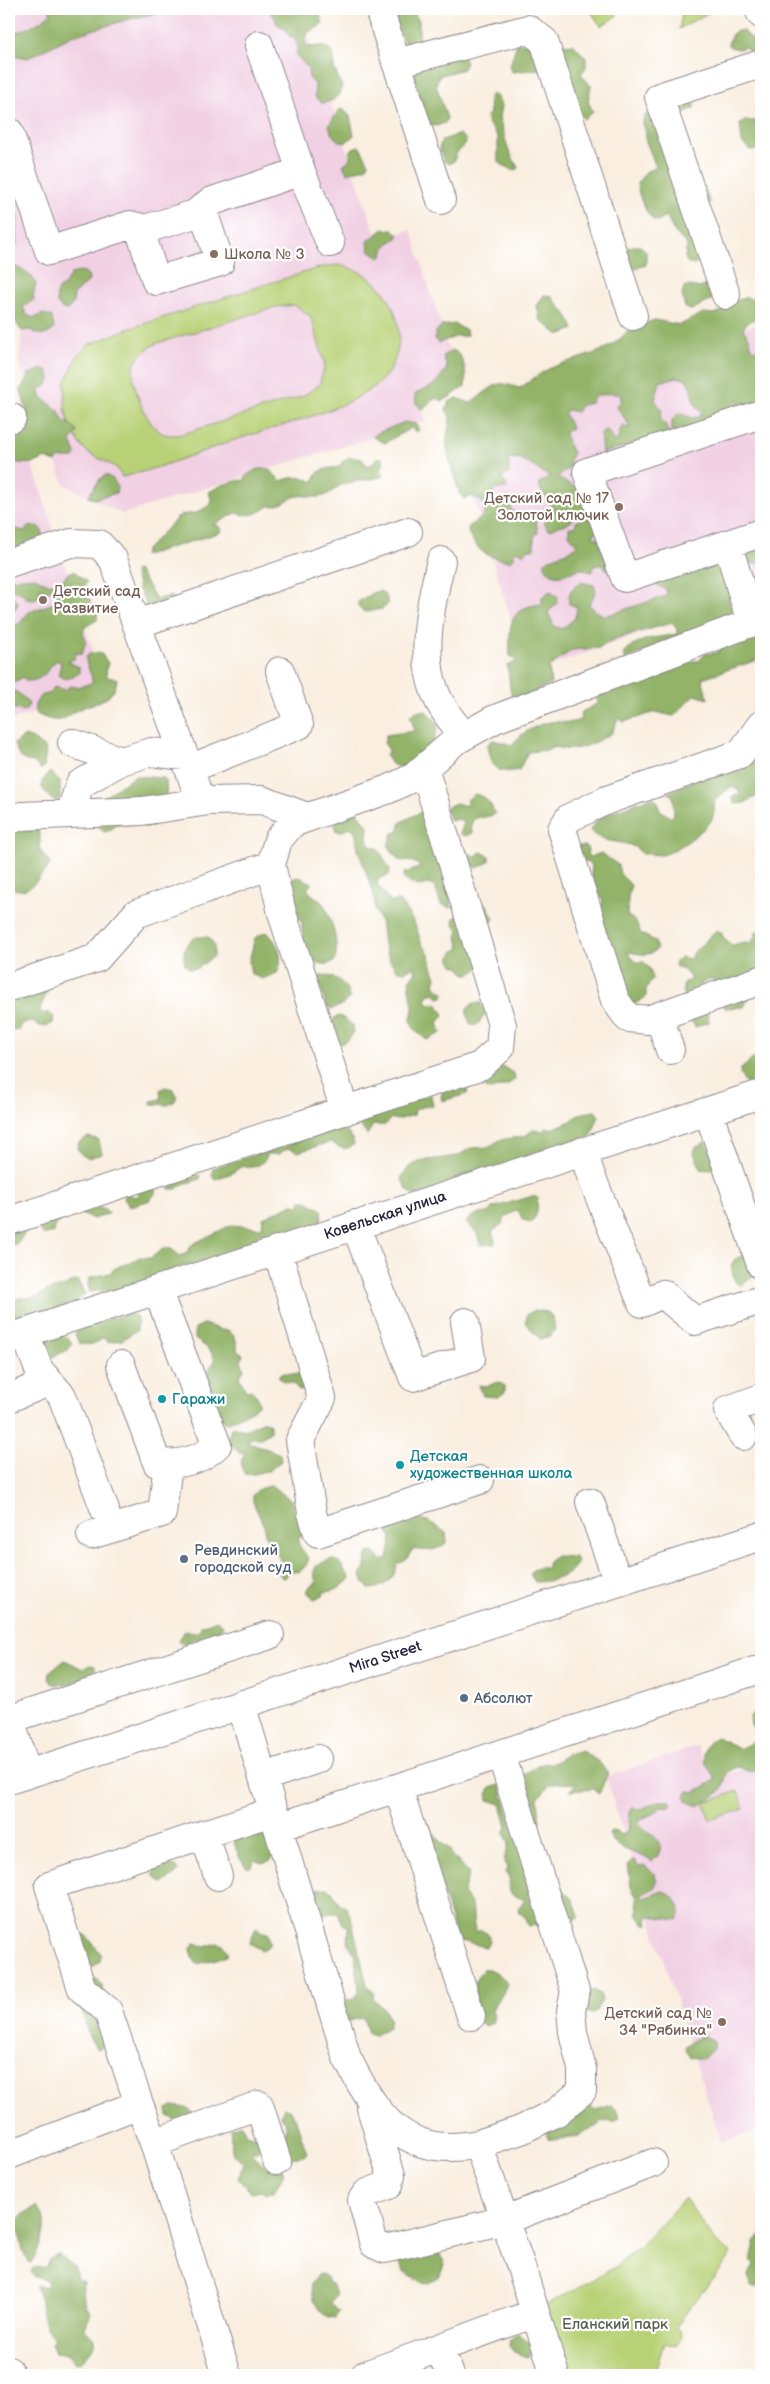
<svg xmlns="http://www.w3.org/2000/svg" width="770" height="2384" font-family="'Balsamiq Sans',sans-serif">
	<rect width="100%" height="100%" fill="#fff"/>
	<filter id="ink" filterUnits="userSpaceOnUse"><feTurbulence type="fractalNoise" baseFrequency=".02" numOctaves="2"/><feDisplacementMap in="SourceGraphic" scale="10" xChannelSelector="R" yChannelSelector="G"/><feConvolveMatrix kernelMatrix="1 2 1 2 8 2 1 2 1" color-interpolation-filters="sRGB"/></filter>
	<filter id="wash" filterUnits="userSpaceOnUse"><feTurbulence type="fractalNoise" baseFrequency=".0096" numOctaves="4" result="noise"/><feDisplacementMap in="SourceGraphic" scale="20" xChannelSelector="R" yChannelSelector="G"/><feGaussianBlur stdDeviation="1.12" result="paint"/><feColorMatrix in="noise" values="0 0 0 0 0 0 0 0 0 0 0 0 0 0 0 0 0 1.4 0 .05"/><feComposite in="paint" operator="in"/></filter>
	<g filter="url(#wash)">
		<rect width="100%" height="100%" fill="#f9eedf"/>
		<!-- built -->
		<path fill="#f1d0e3" d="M9,9H299L377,239L411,230L459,383L418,398L426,421L122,514L64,484L19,362L23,315L9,268Z
			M761,323V590L528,674L451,427Z
			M21,430L105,689L9,721V434Z
			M697,1746L705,1762L725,1775L761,1766V2129L721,2142L606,1777Z"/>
		<!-- green -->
		<path fill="#b8d176" stroke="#6d7a58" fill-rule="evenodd" d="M589,9H615L617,16L601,26Z
			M683,9H707L708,13L679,29Z
			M338,265C365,270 384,285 394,310C404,337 399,368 375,386C345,410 279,426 241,438C202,451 162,468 122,477L116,467L90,454L81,446L70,426L65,409V383L78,355L88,345L122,331L270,283L322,267ZM295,305L311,317L325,365L319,385L303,396L179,435C172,435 166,436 160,432C146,424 129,381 134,366C138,355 146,350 155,344L276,307Z
			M738,1791L744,1809L710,1820L704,1803Z
			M685,2198L715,2241L732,2254L676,2326L681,2332L683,2338C678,2347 673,2345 664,2343L654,2375H555L543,2307L615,2267L640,2246Z"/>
		<!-- forest -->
		<path fill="#92b367" stroke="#5a6a51" d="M49,9H180L129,19L72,36L28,58L9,54V34C25,30 38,25 51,13Z
			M273,9H280L285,13L288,9H318L323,24L308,33L305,41L307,47L322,46L331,50L334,56V68L342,86C338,98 334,102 321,103L315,97V84L309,78L308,68L296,55L298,47L295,39L289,36L286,29L277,24L275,17L270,13Z
			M391,9H412L419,21V39L424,45L437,40L438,36L445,33L451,35L466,62L463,69L439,76L436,85L447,118L445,123L436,126L427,124L414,74L417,65C408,51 394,28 396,11Z
			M737,31H743L751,38L755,39L759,48L756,53L752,54L745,47L739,49L730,47L728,44L732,34Z
			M517,43L554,46L573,44L586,58V67L581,74L591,86L588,101L593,112L584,119L539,69L512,72L509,69Z
			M493,94L498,98L501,106L499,117L508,149L518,168L514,171L501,164L498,160V137L488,123L487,116L490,113L489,97Z
			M694,103V108L675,117L694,184L705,187L710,203L702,205L705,256L694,265L688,263L685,258L687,245L673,230L666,215L660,220L654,221C644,210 639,198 637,183L647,171L656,167L645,139L646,132L643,124L644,116L679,104Z
			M343,109L350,116L354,135L345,143C334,140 332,135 329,125L338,111Z
			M745,121H757L761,125V150H750L742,143L740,124Z
			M460,134L465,139L466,143L456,154L454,161L449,164L444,161L439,148L442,140Z
			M359,146L369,163L367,167L347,173L343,165L350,159V152L353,148Z
			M9,213L18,216C18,221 16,224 16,229C15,239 22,245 9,250Z
			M385,228L389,231L392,229L398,234V237C389,245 386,240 383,256L379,257L369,250L368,241Z
			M633,246H640L646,251V265L628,271L622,250Z
			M9,263L31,275L36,284L33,296L35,299L23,307L27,315L34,318L43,314L52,317L54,329C46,337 40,336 31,330L22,331C8,317 9,282 9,263Z
			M83,271L88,275L89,281L74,294L73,304L67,310C56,309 55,298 58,289L64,286L71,274Z
			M707,284L713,292L712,300L691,310L685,308L682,294L684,287L690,286L700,288Z
			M544,295L551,296C560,308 569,315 574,329L559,335L540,320L537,306Z
			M747,297L761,305V319L757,318L747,323L743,329L750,339L751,346L755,350L761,348V420L735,402L731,405L736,413L672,432V420L679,413L693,418L701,416V412C691,404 694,389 686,379L677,377L660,382L655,400L662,410L660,418L667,427L669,435L602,453L600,434L606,429L617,443L619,432L623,426L628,428L629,425L617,407L621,401V395L611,393L595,396L591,403L581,405L577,412L568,410L564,413L572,429L565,432L567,441L573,453L570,459V467L557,478L578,488L587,507L579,512L571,522L548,530L544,522L554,510L541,490L539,483L550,477L521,459L506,458L509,462V474L501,478L507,485L506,488L493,490V498L496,502L509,497V504L513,512L531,514L536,521L538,533L534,536V549H528L525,554L519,551L514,552V558L510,561C487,557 478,553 468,532L469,526L480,519L488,507L473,496L464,499L460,495C455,477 445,454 447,436C448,426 454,419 446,410L449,402L457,398L470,403C479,398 493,384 500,384C507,383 513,387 520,388C532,380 541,372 553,367C580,356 616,353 631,325L637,326L655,320L680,325L703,313L714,314L725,310L735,301Z
			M454,324L466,330L467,336H458L438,343L435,339L436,332L441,326Z
			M452,350C465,354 467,375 465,387C456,391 450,399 441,401L438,398L431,401L422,410L416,403L415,395C420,390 424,390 430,387C437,383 442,374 447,368L443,356Z
			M43,369L47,370C52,379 51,385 40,389L41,397L59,411L63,420L74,427L77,432L71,441L76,454L74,458H60L56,462L45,458C35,465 20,465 9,460V434L26,430L29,420L21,390L29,374Z
			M405,422L416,424L419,430L416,432L411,428L385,443L373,437L375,434Z
			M350,457L362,459L366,465H372L377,458H382L384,462L381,469L384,476C379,478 353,482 346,483C335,486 330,497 318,497C310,497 303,494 294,497C284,501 281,507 269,506C259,514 248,517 236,513L213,525L219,526L221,532L144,556L145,551L180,515L196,513L210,505L211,499L209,492C221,485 231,481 245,480L246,476L257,469H269L281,481C293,476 301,476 314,482C316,468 326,469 339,467L343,461Z
			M106,475L113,479L117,486L116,493L94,499L88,497L100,479Z
			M582,518H590L598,531L592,536L598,538L609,571L600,564L593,567V572C589,572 585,569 582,569C568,571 552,585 544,563C554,554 567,555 577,545L569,534V527H575L576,522Z
			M38,526L42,531L43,538L9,551V527L24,531L28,527Z
			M761,541V564L749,563L739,558L743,548Z
			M720,556L725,573L724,581L735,595L729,602L731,607L742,604L755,611L625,659L623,655C635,637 658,638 677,634V629L672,623L617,638L599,648L572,650L549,667L551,684L514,701C507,685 511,681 507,665L514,663L516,659L510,656C509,626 508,607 542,604V597L550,591L558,597L557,604L548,612L554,626L562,629L575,618L577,607L569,604C568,592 571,588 581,582L594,585L596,591L589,605L596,611L605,616L666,596L667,590L653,583Z
			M138,570L156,599L172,596L176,600L149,611L139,589L134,571Z
			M74,571L87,582L80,593L90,599L92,609L97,611V620L85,627L83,632L86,640L82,654L76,653L74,659L68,662L79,667V673C71,678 66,681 58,675L61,664L58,660C46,666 48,681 26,681L23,677L14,683L9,681V594L19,603L10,616L13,623L18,625L29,612L57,602V597L54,591L40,589V596L34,599L26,598L24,594L9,589V579L35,577L48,584L62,581L68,573Z
			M379,591C386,593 388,598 387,605L382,609L364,612L358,607V602L372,593Z
			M754,636L757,639L761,637V659L702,678L708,699L695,695L674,716L655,712L624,722L618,718L612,733C595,743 575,754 556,747L547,750L528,752L519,770C496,774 491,769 487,745L493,740L512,745C518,735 537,724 550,722C561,720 570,726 581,719L580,713L598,703L596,695L617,682L636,683L675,671L689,661H699L705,654L719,652V647Z
			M100,652L108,663L106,669L107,677L117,679C115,702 93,702 77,710C72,713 66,719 60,720C52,721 41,717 35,713V705L40,696L51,693L54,687L65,690L70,686L77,687L92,683C93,673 85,667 86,657L89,654Z
			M9,690C18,691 23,696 29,704L26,710L21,711L14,708L9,714Z
			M416,711H426L435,720L438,727L430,752L410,768C398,767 390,767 386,755L389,750L384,743L386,735L415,731L410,716Z
			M25,736L33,739L46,749L44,767L40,769L34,762C20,761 19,756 14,744Z
			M758,750L753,763L758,766L761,761V794L744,803L735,804L732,798L741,792L732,786L715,800C714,805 715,814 712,819C707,829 673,854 661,855C655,855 649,853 642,854C630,836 603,848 590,830L600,816L653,797L658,802L659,809L671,818L674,814L673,796L668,793Z
			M50,772L60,782V798L57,801L51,799L42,788V781Z
			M135,776L164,778C173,795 156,807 156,823L152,826L145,827L140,823L116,825L111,830L104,832L98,826L101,799Z
			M475,794C486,797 491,803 495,814C487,818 482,816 474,819L471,824L472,833L466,836L460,834L464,823L459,819L450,821L445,808L456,803L467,806V800Z
			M357,811L368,826L367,838L370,846L378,848L390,870L389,875L378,879L377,885C383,890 385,897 391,902L399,901C410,915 416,923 420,940C422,946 428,950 430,957C432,965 432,969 436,976L434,985L444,993L443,997L438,998L435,993L428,995L426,1001L430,1004L437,1003L444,1015L438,1023L441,1033L427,1040C421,1036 413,1030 411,1021C410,1016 414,1011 413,1005C410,991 404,984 416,972L413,967L405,971H398L390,961L384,945L382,927L375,909L374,895L358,850L355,831L350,827L343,831H336L335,826L338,820Z
			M423,811C427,821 426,831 431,841L439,840L452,908L441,905L435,887L428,884C417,887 413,886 404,879V873L421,867L414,862L398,860L388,845L393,833L398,832L401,822Z
			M18,830H38L40,837V850L50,864C48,869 44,872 40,877C31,888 22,895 9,886V866L14,855L12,849H9V831Z
			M578,846H586L588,851L587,854L590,857L601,853L618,865L620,874L631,885L628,897L627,915L636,922L641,934L655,941L657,949C649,958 638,953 627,952L636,962H644L650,969L653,979L646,989V997L633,1005L624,1002L600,910L603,900L598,891L593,893L588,881L591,876L592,865L580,859Z
			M465,851L475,856L481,852L489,856V862L477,868L472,864L466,867L461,857Z
			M299,877L312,883L307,889C311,896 320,898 324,905C331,918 341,948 334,962C309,973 301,941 302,922L296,915C298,902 287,891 290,879Z
			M482,903L487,905L494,919L490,925L485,924V937L493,942L497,961L493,966C490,966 487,965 484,966C475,969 466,982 460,967L453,965L450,960L453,952L460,948L457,937L459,931L455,927L453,919L474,905Z
			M761,927V996L756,992L748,998L744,1007L725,1008L712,978L701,984C699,997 709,1009 709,1022L695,1027C689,1018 680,991 684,982L692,980L684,970L675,966L676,961L681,957L690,959L694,952L716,930L721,932L724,939L733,946L738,943H752L756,932Z
			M266,932C278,941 285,959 277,973L262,979L251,974L249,961L255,938Z
			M197,937H209L214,945V956L198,968L190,969L185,965C182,951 184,943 197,937Z
			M322,975C336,976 349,984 349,999L342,1005L332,1009L326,1006L318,978Z
			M47,987V992L40,1009L42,1014L49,1012L54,1017L53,1023C46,1028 39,1027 32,1022L21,1024L20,1030H12L9,1023V996Z
			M474,1003H481L487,1013L476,1026L470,1024L466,1010Z
			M340,1016L353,1025C355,1035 349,1040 340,1044L333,1041L332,1024L334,1018Z
			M754,1058H761V1083L754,1085L745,1083L740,1074L741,1069Z
			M502,1066L514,1074L515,1079L508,1085L490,1090L485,1088L486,1084L496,1075L497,1070Z
			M464,1080L468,1086L467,1094L442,1101L441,1096L443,1091Z
			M165,1087L173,1089L177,1095L175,1101L168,1105L151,1104V1101L161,1099L160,1090Z
			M431,1095L433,1106L421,1107L415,1110L414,1115L397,1120L391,1118L385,1125H373L367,1135L357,1121L361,1113Z
			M310,1102C322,1105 352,1132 354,1144C345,1152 340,1148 331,1142L298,1152L289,1148L278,1154H268C265,1164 253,1170 242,1166L232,1173L215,1179L212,1175L213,1168L299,1141L308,1135L301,1110L303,1106Z
			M595,1111L599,1116L591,1136L574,1144L538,1151L485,1175L480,1169L460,1177L458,1183L414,1196L407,1190L401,1178L409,1167L421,1161L457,1156L471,1148L488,1147L500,1140L525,1136L533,1130L543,1131L546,1128H554L571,1121L579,1114Z
			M88,1137L99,1140L102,1154L88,1158L82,1155L77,1148L79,1142Z
			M705,1142L719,1165L709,1170L701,1169L694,1153L695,1148Z
			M196,1174L201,1176L200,1179L183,1184L176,1189H169L168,1179L186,1176L189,1178Z
			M151,1187L157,1191L150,1200L129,1207L124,1197L126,1193L137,1198L138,1192Z
			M533,1196L538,1198C536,1208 540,1216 530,1222L523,1220L518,1210L505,1217L503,1223L492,1232L495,1240L494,1244L480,1245L477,1233L466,1223C471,1214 478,1214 488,1213L492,1208Z
			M301,1201H307L322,1210L321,1224L317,1230L300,1228L275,1238L261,1233L247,1248L190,1272L187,1264L113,1293L104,1290L90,1292L88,1286L89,1278L110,1273C118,1263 130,1266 139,1257L151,1258L163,1248H170L180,1256L185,1254L193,1244L231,1225L262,1228L263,1218L293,1204L299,1207Z
			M100,1208L110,1213L94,1219L81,1214V1209Z
			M65,1217L55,1226L54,1232L43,1235L38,1224Z
			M9,1221L24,1225L25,1232L18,1243L9,1246Z
			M746,1253L758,1272L741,1285L735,1282L731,1266L734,1260Z
			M77,1280L85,1294L78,1301L9,1324V1299L37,1297L46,1291L63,1287Z
			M534,1310L548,1312L553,1318L555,1331L550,1336L540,1339L525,1323L528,1314Z
			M126,1314L136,1316L138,1322L137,1330L122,1340L107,1342L103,1337C96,1346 89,1345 79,1343L75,1334L82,1326Z
			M204,1324L221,1330H228C235,1336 238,1342 237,1351L243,1355L241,1360L244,1370L239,1377L246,1391L251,1390L257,1396L259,1404L252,1410L227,1423C210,1413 210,1386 209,1369L215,1361C213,1350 203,1345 195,1339V1328Z
			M62,1335L69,1339L72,1344L68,1350L52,1357L42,1354L41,1348L44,1341Z
			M301,1368L308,1392L299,1390L293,1383L283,1381L278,1377L284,1373L299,1374Z
			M498,1382L505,1386V1392L498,1397L483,1396L479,1385L487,1386Z
			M265,1421L270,1424V1432L261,1438H251L247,1443H252L280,1454L281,1461L269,1471C260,1471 254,1476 245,1474C240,1467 240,1461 245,1453H239L228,1440L231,1428L236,1427L244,1430Z
			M272,1486L291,1500L303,1535L298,1540C299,1554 319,1557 299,1572L290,1571L286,1577L282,1578L279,1573L281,1566L279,1557L269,1545L265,1535V1528L253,1502V1495C258,1488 263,1487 272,1486Z
			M403,1518L411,1523L417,1519L428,1521L446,1533L447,1542C437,1552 425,1551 413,1549L405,1561L397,1564C396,1578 383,1589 369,1589L363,1581L361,1575C367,1568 364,1560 368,1553L374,1552L382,1561L388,1558L392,1537L387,1531L392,1522Z
			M556,1556L575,1557L577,1561C574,1577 549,1582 535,1582L530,1574L533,1570L541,1567L546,1569L548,1562Z
			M331,1559L339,1562L350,1578C343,1587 336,1591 324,1592L323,1596L314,1599L306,1591L312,1585H316L314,1571L317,1565Z
			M217,1620L223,1626L219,1631L181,1644L178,1640L185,1631L193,1633L200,1631L201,1626Z
			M65,1660L83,1669L90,1665L95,1666V1670L74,1683L67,1685L53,1684L48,1679L49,1673Z
			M754,1712L761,1713V1736L752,1727L749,1718Z
			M717,1737L739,1749L761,1738V1768C755,1773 746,1772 739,1767C719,1772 730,1781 718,1793C713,1798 705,1802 698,1806L686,1801L685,1795L688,1791L695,1792L714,1781L715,1777C703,1762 697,1747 717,1737Z
			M582,1751L599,1762L608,1773L599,1794L594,1789L569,1791L578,1783L550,1784L538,1798L540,1822L535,1824L518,1780L537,1765L556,1762L567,1754Z
			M500,1785L519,1849L517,1851L523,1856L544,1924L529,1926L525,1917L520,1913L519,1907L525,1900L511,1894L508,1886L510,1880L505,1872L508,1867L504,1860L509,1843L504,1833L507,1827L501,1804L488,1800L487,1794L490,1788Z
			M659,1801H670L672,1805L668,1808L661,1807C653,1817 644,1815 638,1823C646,1833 674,1842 652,1862C637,1850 617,1853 609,1834L611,1831L617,1832L621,1835L628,1831L630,1811L633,1808L641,1809Z
			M420,1815C432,1826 435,1841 450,1849L451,1855L469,1872L463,1894C479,1908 469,1915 476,1932L481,1930L488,1934L490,1943L486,1947L457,1940Z
			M258,1829L271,1832L276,1851L271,1860L263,1863L253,1860V1865L248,1868C239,1862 235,1847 233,1836Z
			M171,1857L170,1865L176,1866L179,1871L173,1877L162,1883L154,1876V1863Z
			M632,1860H634L638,1866L644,1865L654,1873L657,1882L653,1889L640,1895L644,1898L663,1891C675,1896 684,1907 678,1920L649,1916L647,1919L648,1925L643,1923L638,1916L637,1898L631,1887L628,1864Z
			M557,1884L573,1899L579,1917L564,1926L552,1888Z
			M326,1888L332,1891L340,1905L346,1907L351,1918L367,1985L374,1991L373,1998L383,2008L390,2019L388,2027L375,2035L368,2033L363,2017L346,2022L341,2007L346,1999L355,1998L359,1992L358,1979L354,1953L348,1943L349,1927L343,1924L338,1913H325L320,1915L316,1913L310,1895L316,1889Z
			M256,1927L262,1932L268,1933L270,1942L266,1948L261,1950L250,1943Z
			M79,1934L86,1935L101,1954L100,1961L86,1972Z
			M195,1943L206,1947L217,1943L223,1945L228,1951L227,1956L197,1964L192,1957L191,1948Z
			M483,1970C495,1969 501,1974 507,1984L502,1995L492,2009L494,2016L492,2023L486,2026L480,2024C477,2007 468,1982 483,1970Z
			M92,1977C103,1980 103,1989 104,1999L91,2008L95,2024L99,2030H106L109,2045L97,2049L89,2037L78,1997Z
			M594,1990L600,1994L602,2000L594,2014L585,2012L583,2007L586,1993Z
			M704,2035L714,2042L713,2049L703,2059L690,2057L686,2052L685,2046L693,2040Z
			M589,2105L595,2110L612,2105L616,2109L619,2118L616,2121L601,2122C596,2130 585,2128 579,2136L553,2140L548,2139L546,2132L579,2107Z
			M173,2106L186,2108L195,2114L179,2127L173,2118L168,2116L167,2109Z
			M284,2108L289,2109L296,2120L307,2153L304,2156L290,2158L285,2142L286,2125L281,2116Z
			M241,2124L246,2134L259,2138L262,2143L257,2151L251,2153L266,2168H282L284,2173L274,2192L266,2193L261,2190L251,2192L238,2179L244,2163L232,2152L230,2128Z
			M37,2206C52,2221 41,2247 31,2263L28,2262L23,2252L20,2233L17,2231L13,2224L23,2214Z
			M761,2234V2285L754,2288L750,2286L748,2275L754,2266L751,2261L755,2243Z
			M432,2248L438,2251L445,2264C441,2276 437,2281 425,2284L403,2272L400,2262L403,2255L417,2256Z
			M59,2255L74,2266L77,2279L83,2282C82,2294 84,2303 91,2313L85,2328L94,2338V2345L91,2351L81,2362L76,2363L71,2360L70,2355L55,2353L51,2343L54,2339C50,2333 46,2330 44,2322C39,2307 45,2303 35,2287L37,2285L46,2287L48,2283L46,2280L35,2277L31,2271L33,2268L46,2267L49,2259Z
			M321,2274L327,2278L329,2284L332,2283L336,2295L331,2303L339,2312L335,2318C317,2316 314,2301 311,2285L317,2275Z
			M518,2333L531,2343L533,2349L528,2357L514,2352L509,2346L510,2340Z"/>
	</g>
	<g filter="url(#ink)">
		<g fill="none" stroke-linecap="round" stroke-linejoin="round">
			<defs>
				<path id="minor" d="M379,9L441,200
					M759,9L761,14
					M259,45L301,171L330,243
					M396,63L528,29L544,41L633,316
					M9,132L49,251L130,225L145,229L195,214L210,202L301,171
					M139,227L156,281L220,262L202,208
					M726,295L659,97L761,64
					M761,414L587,472L625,578L761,533
					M9,417L12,418
					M728,545L751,623
					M441,561C430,607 416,665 443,708C449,718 457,727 464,736
					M9,563L71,543L99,544L113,559L201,802
					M137,624L408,532
					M761,725L740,754L607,800L569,818L562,829L615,1000L628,1018L648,1020L761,980
					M72,743L121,761
					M189,769L299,725L280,671
					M70,814L80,784L121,761L151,752L184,756
					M9,820L22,816L142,811L209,801L262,800L307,817
					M271,865L282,913L345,1111
					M9,987L97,958L136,914L271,865L278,840L292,823L389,789L414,777L455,741L495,719L761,619
					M659,1016L670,1050
					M708,1111L761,1265
					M583,1151L590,1173L642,1303L663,1294L695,1321L761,1300
					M9,1221L480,1066L500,1048L502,1025L424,768
					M355,1224L413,1377L471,1358L465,1322
					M277,1250L322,1398L300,1440L312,1513L318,1533L480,1480
					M25,1333L39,1370L62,1396L105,1510
					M9,1338L761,1094
					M121,1365L157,1463C180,1465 201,1461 217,1445L157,1290
					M9,1398L49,1382
					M743,1436L728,1410L761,1398
					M590,1502L618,1582
					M91,1535L162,1513L168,1464
					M241,1704L347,2058C377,2117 404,2159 478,2144L520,2264L555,2375
					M27,1774L10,1719L270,1635
					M264,1777L318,1759
					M398,1788L471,2016
					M278,1827L754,1671
					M204,1834L218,1876
					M139,2104L154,2143L259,2105L277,2161
					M371,2108L391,2175L389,2185L367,2193L362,2200L374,2244L385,2249L505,2220L653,2163
					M154,2143L227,2375
					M478,2144L521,2130L557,2112L582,2091V2069L573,2032L571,2011L575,1991L501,1754
					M9,2155L139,2104L108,2011L82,1989L49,1886L274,1811
					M440,2348L450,2375
					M365,2375L535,2313"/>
				<path id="major" d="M9,1780L761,1536
					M9,2371L10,2375"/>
			</defs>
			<!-- minor casing -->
			<use href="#minor" stroke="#8e888d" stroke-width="30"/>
			<!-- major casing -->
			<use href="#major" stroke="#8e888d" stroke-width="30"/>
			<!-- minor -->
			<use href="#minor" stroke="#fff" stroke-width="28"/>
			<!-- major -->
			<use href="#major" stroke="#fff" stroke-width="28"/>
		</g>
	</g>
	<!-- markers -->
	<g fill="#8d6e63" stroke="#fff" stroke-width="2">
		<circle cx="214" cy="254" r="5"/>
		<circle cx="619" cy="507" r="5"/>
		<circle cx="43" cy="600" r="5"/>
		<circle cx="722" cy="2022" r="5"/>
	</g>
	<g fill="#0f9aa8" stroke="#fff" stroke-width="2">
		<circle cx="162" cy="1399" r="5"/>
		<circle cx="400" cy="1465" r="5"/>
	</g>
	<g fill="#5c6f8a" stroke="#fff" stroke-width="2">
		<circle cx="184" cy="1559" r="5"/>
		<circle cx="464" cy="1698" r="5"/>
	</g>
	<g text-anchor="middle" stroke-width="4.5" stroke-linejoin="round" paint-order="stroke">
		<!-- education labels -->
		<g font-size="15" fill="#785e54" stroke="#fff" text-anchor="start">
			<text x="224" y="259">Школа № 3</text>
			<text x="609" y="503" text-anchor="end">Детский сад № 17<tspan x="609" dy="17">Золотой ключик</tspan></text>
			<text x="53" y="596">Детский сад<tspan x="53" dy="17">Развитие</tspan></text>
			<text x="712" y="2018" text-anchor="end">Детский сад №<tspan x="712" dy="17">34 "Рябинка"</tspan></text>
		</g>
		<!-- street labels -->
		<g font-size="15" fill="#22223b" stroke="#fff">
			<text transform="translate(385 1215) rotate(-18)" y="5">Ковельская улица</text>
			<text transform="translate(385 1657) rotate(-18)" y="5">Mira Street</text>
		</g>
		<!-- culture labels -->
		<g font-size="15" fill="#0d838f" stroke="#fff" text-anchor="start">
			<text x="172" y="1404">Гаражи</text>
			<text x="410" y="1461">Детская<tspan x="410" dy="17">художественная школа</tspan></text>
		</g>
		<!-- service labels -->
		<g font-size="15" fill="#4e5e75" stroke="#fff" text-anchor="start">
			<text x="194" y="1555">Ревдинский<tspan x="194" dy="17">городской суд</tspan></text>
			<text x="474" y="1703">Абсолют</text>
		</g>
		<!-- park labels -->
		<g font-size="15" fill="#565f50" stroke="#fff">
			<text x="615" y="2329">Еланский парк</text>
		</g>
	</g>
	<!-- margin -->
	<rect width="770" height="2384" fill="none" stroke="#fff" stroke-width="30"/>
</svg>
